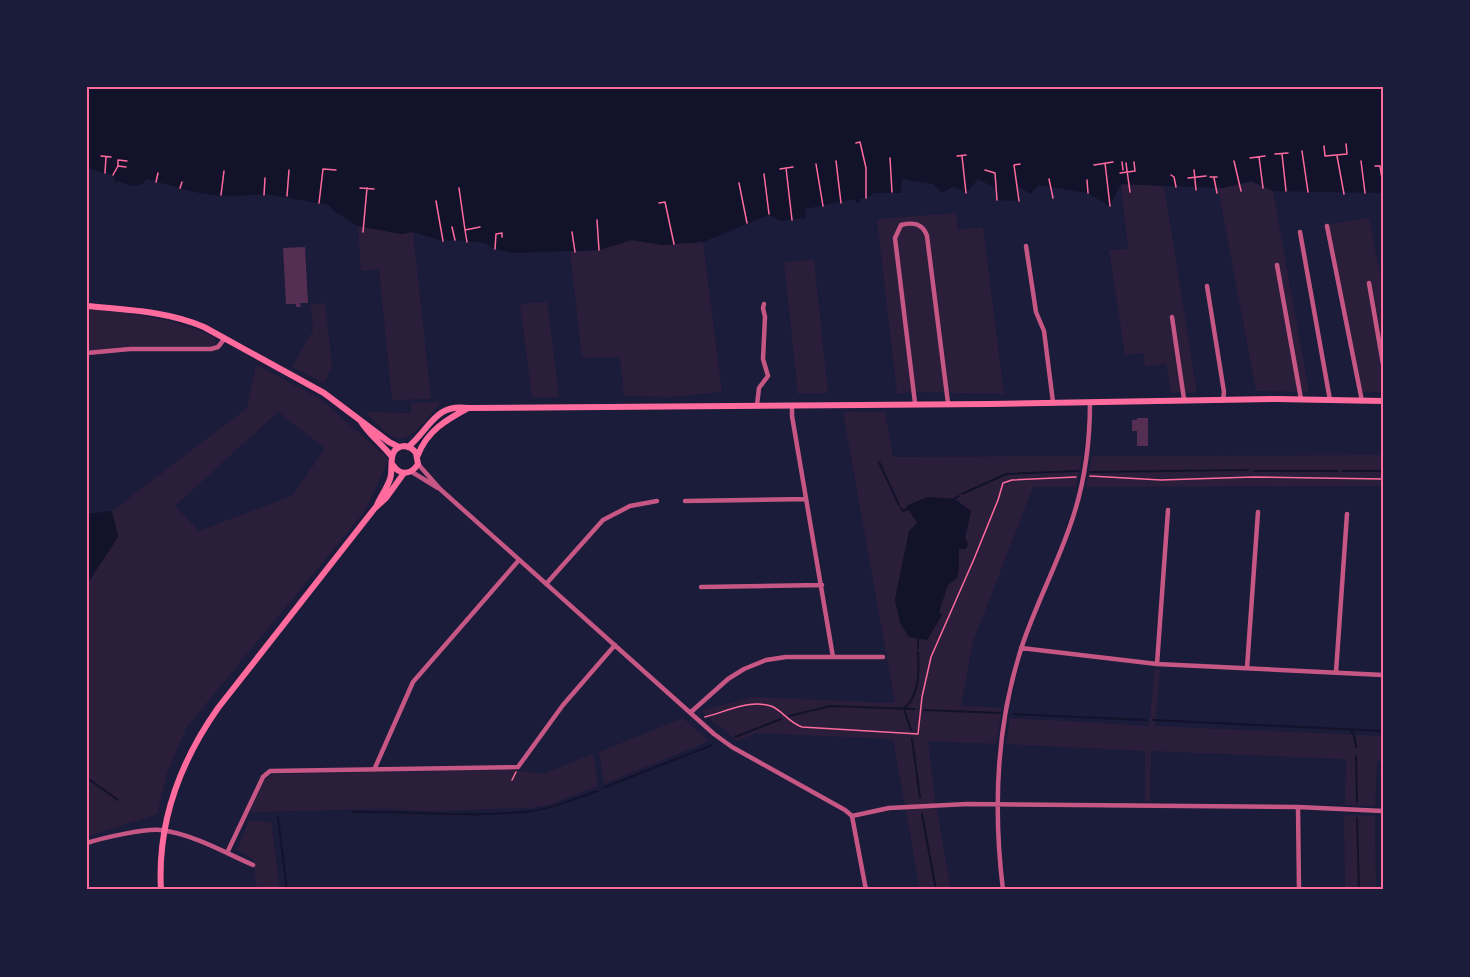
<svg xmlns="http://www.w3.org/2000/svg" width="1470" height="977" font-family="'Asap Condensed',sans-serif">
	<rect width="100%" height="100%" fill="#1b1b3a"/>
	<!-- green -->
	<path fill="#2a1e3b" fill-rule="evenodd" d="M1251,182L1273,191L1309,392L1256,391L1218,188Z
		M1121,184L1164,186L1197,393L1171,392L1166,363L1145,367L1143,353L1125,355L1109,250L1128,249Z
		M956,213L958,230L983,227L1004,394L914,392L897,394L877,219Z
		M1369,218L1383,289V392H1360L1329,224Z
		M358,226L401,234L413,232L431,399L392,400L379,269L361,271Z
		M632,240L662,245L703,242L722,392L670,397L624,396L620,357L582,358L570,252L599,250Z
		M814,260L828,393L798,394L784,262Z
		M547,302L559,397L532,398L520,304Z
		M325,303L332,366L324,383L292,367L313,330L311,304Z
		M87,309C133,314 172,317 214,337L216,343L212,346H137L87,351Z
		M256,365L319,398L389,459L365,511L186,728L167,774L157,814L87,837V584L118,537L112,511L247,408ZM278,412L325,448L293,495L199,531L175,506Z
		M441,402C434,411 411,441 399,439C387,437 374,420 365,412L411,413V403Z
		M843,412H885L893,457L1082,456L1076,487H1033L973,642L961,706L1002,708L996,744L928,741L935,800L951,890H920L893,739L757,733L737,741L701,711L752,697L895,703ZM947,498L957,500L971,511L967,532L959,549V568L948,585L939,611L942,615L927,640L909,637L895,600L909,531Z
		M1383,455V486L1086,487L1092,456Z
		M1155,669L1160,670L1155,726L1383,736V761H1377L1375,806L1345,805L1346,759L1151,751L1150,801H1145V751L1006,744L1010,718L1149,726Z
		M683,718L709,741L604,784L599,752Z
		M593,754L598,786L549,805L530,808L433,811L379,809L253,812L250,811L264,780L274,774L513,770L543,774Z
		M1344,815L1375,816L1376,890H1345Z
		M249,821L271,822L280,890H257L253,859L237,850Z"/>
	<!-- water -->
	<path fill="#12122b" d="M87,87H1383V193L1273,191L1252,181L1223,188L1121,184L1110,206L1087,193L1039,185L1030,194L1017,185L1019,201L997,200L995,188L978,179L966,193L954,186L942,193L933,184L902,179L901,193H874L866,198L860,199V202L857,203L854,199L805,209L806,218L780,221L769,215L703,242L662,245L632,240L599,250L511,253L495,249L485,243L455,240L443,241L413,232L401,234L358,226L334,211L329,205L266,194L265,196C254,193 244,196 232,196C205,197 173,186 147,179C140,189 129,186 119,181L116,183L113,175L87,168Z
		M927,497L954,499L971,511L965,538L968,544L966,549H959V568L957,578L948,585L939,611L942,615L927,640L909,637L900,623L895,600L909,531L917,523L906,506Z
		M112,511L118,537L87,584V514Z"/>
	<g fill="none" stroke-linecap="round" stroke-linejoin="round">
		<!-- stream -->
		<path stroke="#12122b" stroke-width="2" d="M879,462L899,505
			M1254,471H1338
			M1343,471H1383
			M1090,472L1248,470
			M962,494L1006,474L1078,471
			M954,499L959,496
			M901,508L903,511L907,509
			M918,639V649
			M924,710L1000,713
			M1013,714L1146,720
			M789,716L831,706L915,709
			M1153,720L1383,731
			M911,730L904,709C920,694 919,673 918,652
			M1350,730L1354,735L1356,747
			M735,737L781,719
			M912,739L920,797
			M1356,756L1357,802
			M87,778L118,800
			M605,787L712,745
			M352,812C411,811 473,818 532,811C554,808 576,798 598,791
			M922,814L936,890
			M278,817L287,890
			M1357,818L1359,890"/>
	</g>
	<!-- building -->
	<path fill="#542f53" d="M305,247L308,303H300L301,307H296V304H286L283,248Z
		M1137,418H1148V446H1137V431H1132V420H1137Z"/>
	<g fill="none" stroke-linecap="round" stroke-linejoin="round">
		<!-- path -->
		<path stroke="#ff6b9d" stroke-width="1.5" d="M856,143L860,142L866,168V198
			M1324,146L1325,156L1347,154L1346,144
			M1302,151L1308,192
			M1275,154L1288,153
			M1282,154L1286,191
			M101,156L111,157
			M957,156L966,155
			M962,156L966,193
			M1337,156L1344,194
			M1259,157L1263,188
			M890,158L892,192
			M1250,158L1265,156
			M836,161L841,203
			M1234,161L1241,191
			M1361,161L1365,193
			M1122,162L1123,170
			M1105,163L1110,206
			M1126,163L1130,192
			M816,164L823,206
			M1094,165L1113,162
			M118,166L126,167
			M1375,166H1380L1383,185
			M786,168L792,220
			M780,169L793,167
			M985,170L995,173L997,200
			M1194,170L1196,190
			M105,173L106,157
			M1120,173L1135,171L1134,162
			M764,174L769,214
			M113,175L118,166V160L127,161
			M1171,175L1174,177L1176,187
			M1210,177H1217
			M1188,178L1206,176
			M1214,178L1217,193
			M1049,179L1053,198
			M1087,180L1088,193
			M156,182L158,173
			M739,183L747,223
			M180,188L182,182
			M360,188L374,189
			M459,188L465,230
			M221,195L224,171
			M264,195L265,178
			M287,196L289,170
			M436,201L443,241
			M1019,201L1014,165L1020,164
			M319,203L323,169L336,170
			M659,203L665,202L674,244
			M597,220L599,250
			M452,227L455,240
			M363,232L367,188
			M572,232L575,252
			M467,242L465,230L480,227
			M495,249L496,234L502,233V237
			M1090,476L1161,480L1253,477L1383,479
			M705,717C725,712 750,699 771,706C782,710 788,722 802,727L918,734L922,697L931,657L974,559L998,500L1003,483L1012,480L1076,477
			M512,780L516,772"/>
		<!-- minor -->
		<path stroke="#c65784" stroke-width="4.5" d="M1327,226L1362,401
			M1300,232L1330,400
			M1026,246L1036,312L1044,331L1053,402
			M1277,265L1301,399
			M1369,283L1383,364
			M1207,286L1224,392L1223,400
			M1172,317L1184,399
			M87,353L130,349H211L218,347L225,338
			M915,403L895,238L901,225C913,222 923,223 927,236L948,403
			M757,405L759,388L768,376L763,359L765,317L763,308L764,304
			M792,405V416L833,657
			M418,464L440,489L714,734L732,747L845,810L852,816L866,890
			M412,472L438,488
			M685,501L806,499
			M546,584L603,520L630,506L657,501
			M701,587L822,585
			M1021,648L1157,664L1383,675
			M1157,664L1168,510
			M1247,668L1258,512
			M1336,672L1347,514
			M691,712L728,679L744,669L766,660L786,657H883
			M374,770L413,682L519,560
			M1298,807L1299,890
			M852,816L889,808L967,804L1298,807L1383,811
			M87,843C102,838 146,828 161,830C192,834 224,852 253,865
			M227,853L263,777L270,771L518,767L563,705L615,645
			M1003,890C993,808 996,725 1022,646C1036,604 1057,565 1071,523C1085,483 1090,443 1090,402"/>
		<!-- secondary -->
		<path stroke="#ff6b9d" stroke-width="6" d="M87,306C127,310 167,311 204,327L324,393L389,442L399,447
			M360,420C368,434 382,444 392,457
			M408,447C430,429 435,403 468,408L990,404L1277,399L1383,401
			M418,455C427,431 446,420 468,408
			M377,505C381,496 387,488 390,479C394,468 386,448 404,446C410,446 413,449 416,453L418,464C411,475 400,476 393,465
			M161,890C157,822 180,762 218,708L375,508L386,498L404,473"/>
	</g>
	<!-- border -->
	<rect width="1470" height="977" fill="none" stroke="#1b1b3a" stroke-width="177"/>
	<rect x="88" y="88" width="1294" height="800" fill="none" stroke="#ff6b9d" stroke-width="2"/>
</svg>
